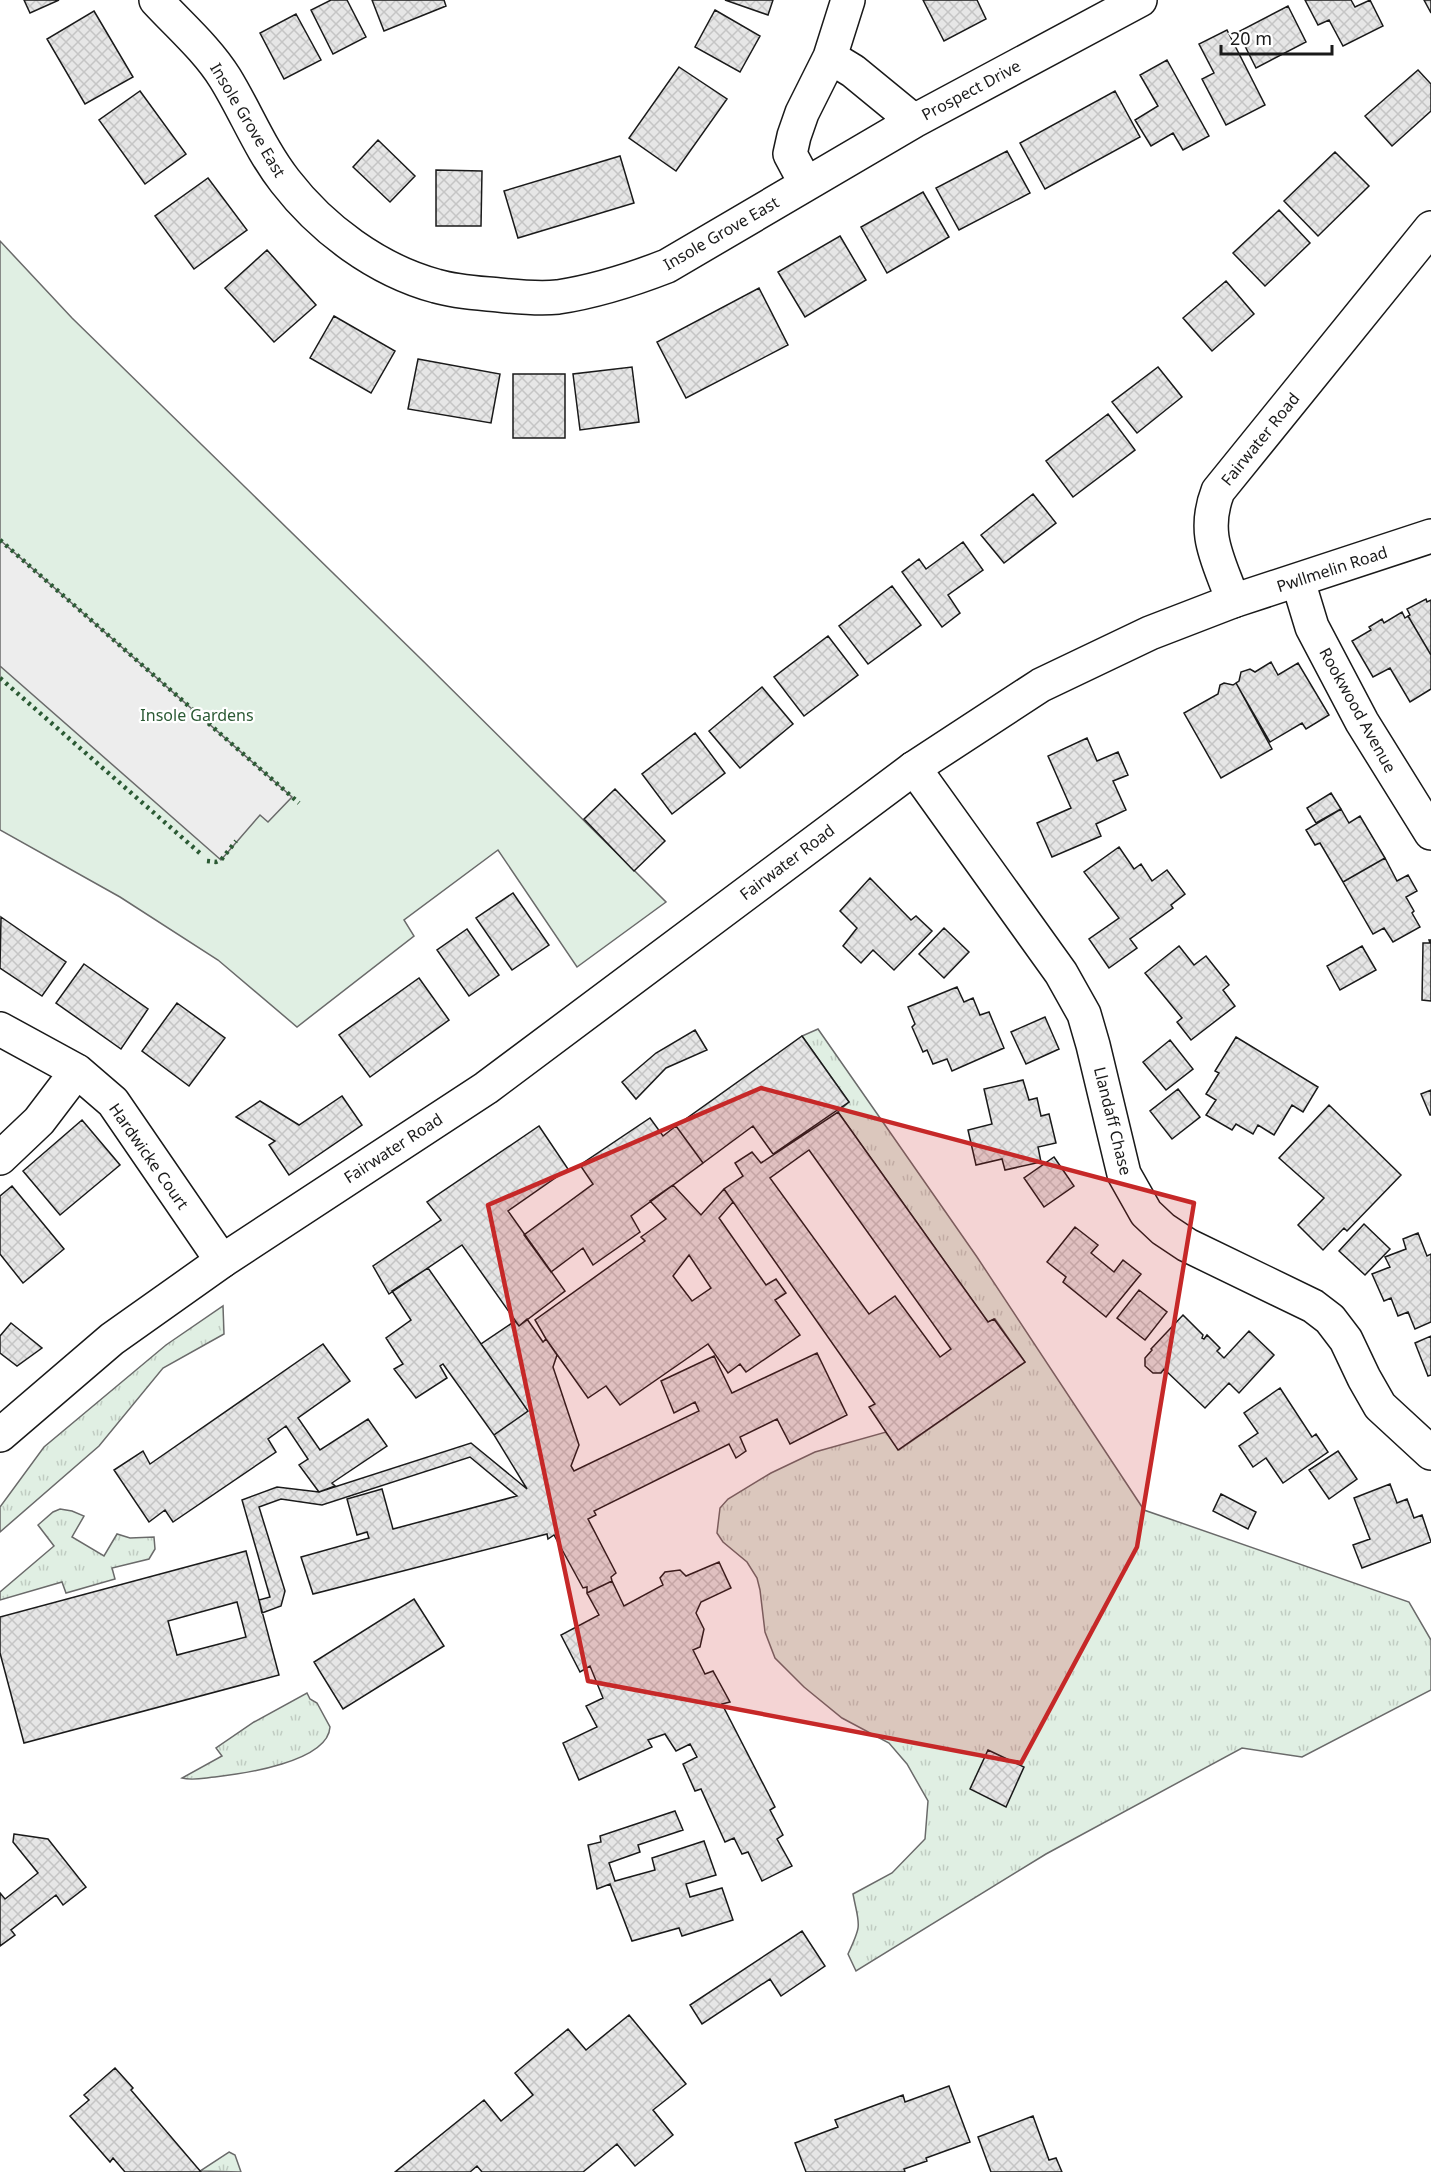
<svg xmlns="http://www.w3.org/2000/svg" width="1431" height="2172" font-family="'Noto Sans',sans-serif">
	<defs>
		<pattern id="grass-tufts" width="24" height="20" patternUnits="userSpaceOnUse" patternTransform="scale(1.5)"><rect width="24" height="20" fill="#e0efe3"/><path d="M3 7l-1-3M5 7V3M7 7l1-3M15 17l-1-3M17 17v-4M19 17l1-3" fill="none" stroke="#c0ccc2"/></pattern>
		<pattern id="building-cross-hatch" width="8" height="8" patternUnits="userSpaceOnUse" patternTransform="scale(1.5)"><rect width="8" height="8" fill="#e6e6e6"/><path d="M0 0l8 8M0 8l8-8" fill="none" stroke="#c5c5c5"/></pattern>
	</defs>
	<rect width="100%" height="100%" fill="#fff"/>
	<!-- grass -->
	<path fill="url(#grass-tufts)" stroke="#6a6a6a" stroke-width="1.5" d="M818,1029L977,1257L1144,1510L1409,1602L1431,1640V1690L1302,1757L1242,1748L1046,1854L856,1971L848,1954C863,1922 859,1926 853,1894L892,1873L925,1839L928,1801L907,1764L889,1743L842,1718L804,1687L775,1658L765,1632L760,1590L757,1578L747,1562L723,1542L717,1533L720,1508L728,1499L771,1473L815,1452L886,1432L899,1450L1025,1362L995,1319L988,1322L838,1112L849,1102L802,1036Z
		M223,1306L224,1334L163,1368L99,1446L0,1532V1507L44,1447L166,1345Z
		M60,1509L72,1511L84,1516L72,1537L104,1556L117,1534L130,1538L154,1537L155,1549L149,1559L112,1568L115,1579L66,1593L62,1582L0,1600V1592L54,1546L38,1525L53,1512Z
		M307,1693L310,1699L317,1703L330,1727C328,1762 242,1774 215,1777C204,1778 192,1781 182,1778L222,1756L216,1748L254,1722Z
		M229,2152L235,2155L241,2172L200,2171Z"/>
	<!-- green -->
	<path fill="#e0efe3" stroke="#6a6a6a" stroke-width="1.5" d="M0,241L72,318L421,659L666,902L577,967L498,850L404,920L414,936L297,1027L218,960L120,897L0,830Z"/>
	<!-- parking -->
	<path fill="#ededed" stroke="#6a6a6a" stroke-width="1.5" d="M0,540L292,797L268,822L260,815L221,860L0,666Z"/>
	<!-- building -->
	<path fill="url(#building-cross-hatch)" stroke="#1a1a1a" stroke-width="1.5" fill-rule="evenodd" d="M24,0H59L30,13Z
		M331,0H347L366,37L333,54L311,10Z
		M372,0H444L446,6L384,31Z
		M725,0H773L768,15Z
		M923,0H977L986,19L944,41Z
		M1305,0H1351L1355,7L1370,0L1383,26L1343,46L1329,20L1318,25Z
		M1424,0H1431V13Z
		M1288,6L1306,42L1256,68L1238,32Z
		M715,10L760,36L740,72L695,47Z
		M94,11L133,77L85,104L47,39Z
		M296,14L321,60L284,79L260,33Z
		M1227,30L1265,105L1226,125L1202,79L1214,73L1199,44Z
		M1167,60L1209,136L1183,150L1173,133L1151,146L1135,120L1158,106L1140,75Z
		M679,67L727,99L676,171L629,138Z
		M1418,70L1431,84V111L1392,146L1365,116Z
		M140,91L186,154L145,184L99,120Z
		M1115,91L1140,137L1045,189L1020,143Z
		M378,140L415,176L390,202L353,167Z
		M1007,151L1030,193L959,230L936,188Z
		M1335,152L1369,186L1318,236L1284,201Z
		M620,156L634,203L518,238L504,191Z
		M436,170L482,171L481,226H436Z
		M208,178L247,230L194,269L155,216Z
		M923,192L949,237L887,273L861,227Z
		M1279,210L1310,243L1265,286L1233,253Z
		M840,236L866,280L805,317L778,272Z
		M267,250L316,305L274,342L225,288Z
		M1226,281L1254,314L1212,351L1183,318Z
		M759,288L788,345L686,398L657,342Z
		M334,316L395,351L371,393L310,358Z
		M418,359L500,374L491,423L408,409Z
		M632,367L639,422L580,430L573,374Z
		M1158,367L1182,397L1137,433L1112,402Z
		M513,374H565V438H513Z
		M1108,414L1135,450L1073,497L1046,461Z
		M1033,494L1056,523L1004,563L981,535Z
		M963,542L983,570L948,595L960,613L942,627L902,572L919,559L926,569Z
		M892,586L921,625L868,664L839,626Z
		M1426,599L1427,602L1431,600V655L1408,616L1410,615L1407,609Z
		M1402,612L1405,618L1408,616L1431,655V689L1410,702L1390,668L1373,677L1352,641L1371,630L1369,627L1382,619L1384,623Z
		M828,636L858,675L804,716L774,677Z
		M1271,662L1278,675L1298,663L1329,715L1306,729L1302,723L1270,742L1236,683L1239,681L1241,672L1250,669L1255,672Z
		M1224,683L1233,685L1236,683L1272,749L1221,778L1184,713L1218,694L1220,685Z
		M762,687L793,724L740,768L709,731Z
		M695,733L725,773L672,814L642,774Z
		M1087,738L1097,761L1118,752L1128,775L1113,781L1126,810L1096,824L1101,836L1052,857L1037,823L1071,808L1048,756Z
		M615,789L665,841L634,871L584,819Z
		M1331,793L1341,809L1316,823L1307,808Z
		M1341,809L1349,823L1360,816L1385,858L1343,882L1320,843L1315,845L1306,830Z
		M1119,847L1134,869L1141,864L1152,881L1167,870L1185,894L1171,905L1173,908L1130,939L1137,948L1109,968L1089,939L1119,918L1084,872Z
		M1385,858L1397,881L1408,875L1417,891L1406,897L1414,911L1412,913L1420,927L1393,942L1384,928L1373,934L1343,882Z
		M870,878L911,920L916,916L932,931L894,970L873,950L861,963L843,946L857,928L840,911Z
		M513,893L549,945L512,970L476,918Z
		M1,917L66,962L42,996L0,968Z
		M944,928L969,952L944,978L919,954Z
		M467,929L499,975L469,996L437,950Z
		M1429,940H1431V1001L1422,1000L1423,943H1430Z
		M1179,946L1194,965L1206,956L1229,985L1223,990L1235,1006L1191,1040L1177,1022L1182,1018L1145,973Z
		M1362,946L1376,970L1340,990L1327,966Z
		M84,964L148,1009L121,1049L56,1003Z
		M419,978L449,1020L370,1077L339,1035Z
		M957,987L964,1002L973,998L980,1015L989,1012L1004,1048L952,1071L947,1059L933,1064L927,1050L923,1052L912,1027L915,1024L908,1007Z
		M177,1003L225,1038L189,1086L142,1051Z
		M1045,1017L1059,1049L1026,1064L1011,1032Z
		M695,1030L707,1050L666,1068L636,1099L622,1082L656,1053Z
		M802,1036L849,1102L773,1154L753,1126L703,1163L676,1126Z
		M1236,1037L1318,1087L1303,1112L1292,1105L1274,1135L1258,1125L1253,1134L1236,1124L1232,1130L1206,1115L1216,1100L1206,1094L1219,1073L1215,1071Z
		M1170,1040L1193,1069L1166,1090L1143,1062Z
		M1023,1080L1029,1100L1037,1098L1041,1116L1049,1114L1056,1143L1038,1147L1041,1162L1005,1170L1002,1159L976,1165L968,1130L992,1124L984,1089Z
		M1178,1089L1200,1117L1172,1139L1150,1111Z
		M1431,1090V1115H1430L1421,1094Z
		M342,1096L362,1125L289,1175L269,1145L275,1141L236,1117L260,1101L299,1125Z
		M1329,1105L1401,1175L1347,1231L1344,1228L1323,1250L1298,1225L1324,1198L1279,1158Z
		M838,1112L988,1322L994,1319L1025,1362L898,1450L869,1407L875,1404L724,1189L743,1176L735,1163L752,1152L761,1163ZM809,1150L951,1349L940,1357L895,1296L869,1314L770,1178Z
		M650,1118L663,1136L676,1126L703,1163L631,1216L640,1232L593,1265L583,1248L551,1272L524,1235L593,1184L580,1165Z
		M82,1120L120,1165L60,1215L23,1171Z
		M539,1126L568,1169L508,1211L565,1291L519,1326L462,1245L389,1294L373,1266L441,1220L427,1202Z
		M1054,1157L1074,1186L1044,1207L1024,1178Z
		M673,1185L701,1215L724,1189L733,1202L719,1218L766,1285L776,1279L786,1293L775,1300L800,1335L746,1372L740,1364L728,1373L708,1344L620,1405L606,1386L588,1398L546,1339L535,1320L645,1241L641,1237L666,1219L650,1201ZM689,1255L711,1288L692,1301L673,1276Z
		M12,1186L64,1249L23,1283L0,1254V1196Z
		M1364,1224L1390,1249L1365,1275L1339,1251Z
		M1075,1227L1098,1245L1091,1253L1114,1272L1123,1260L1141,1274L1106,1317L1063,1282L1066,1277L1047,1262Z
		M1418,1233L1427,1256L1431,1254V1322L1415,1329L1408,1312L1398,1316L1391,1298L1384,1301L1372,1274L1390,1267L1385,1257L1406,1249L1403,1239Z
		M428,1268L528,1411L494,1435L443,1364L440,1366L447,1378L416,1398L394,1369L403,1364L386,1338L411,1320L392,1291Z
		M1139,1290L1167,1312L1145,1340L1117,1318Z
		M1183,1315L1203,1335L1202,1338L1204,1339L1207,1335L1220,1348L1217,1351L1224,1358L1249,1331L1274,1355L1239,1393L1229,1383L1205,1408L1164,1369L1161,1373H1153L1145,1366V1358L1152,1350L1151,1349Z
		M527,1319L543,1342L546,1339L557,1355L553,1367L579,1445L571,1466L574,1471L699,1411L695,1402L674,1413L661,1381L714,1356L732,1393L817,1353L847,1415L790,1444L777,1419L740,1437L746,1451L736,1458L729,1444L594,1511L596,1515L588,1519L616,1573L611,1577L612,1581L587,1593V1587L583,1588L554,1535L548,1539L547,1534L313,1594L301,1557L369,1538L367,1532L357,1535L347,1499L382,1489L393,1529L517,1496L470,1457L322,1505L281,1499L259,1507L285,1591L281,1606L262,1613L259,1600L270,1597L242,1500L277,1487L319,1492L471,1443L527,1489L494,1435L528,1411L481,1344L515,1321L519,1326Z
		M11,1323L42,1348L17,1366L0,1353V1336Z
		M1431,1336V1375L1428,1376L1415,1343Z
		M323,1344L350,1381L298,1418L320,1450L368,1419L387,1446L332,1483L335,1486L319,1492L299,1465L308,1459L286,1426L268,1439L276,1452L173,1522L165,1510L149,1522L114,1470L143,1451L150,1464Z
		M1280,1388L1312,1437L1316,1434L1328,1452L1283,1483L1266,1458L1253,1467L1239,1446L1258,1433L1244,1413Z
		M1338,1451L1357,1479L1329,1499L1309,1470Z
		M1390,1484L1397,1503L1407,1499L1414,1518L1422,1515L1431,1542L1362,1568L1353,1545L1370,1539L1354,1498Z
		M1221,1494L1256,1512L1248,1529L1213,1511Z
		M246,1551L279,1675L24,1743L0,1653V1617ZM237,1602L246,1637L177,1655L168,1621Z
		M719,1562L731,1588L701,1602L696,1613L704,1629L700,1647L693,1650L705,1674L713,1671L730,1702L722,1704L775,1807L770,1810L783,1835L777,1839L792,1866L762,1881L748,1852L742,1854L734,1838L725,1842L701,1789L695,1791L683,1764L697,1757L690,1744L676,1751L665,1734L648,1740L652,1747L579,1780L563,1743L597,1727L586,1706L603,1698L590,1666L580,1672L561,1635L599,1615L587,1593L612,1581L624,1606L663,1585L660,1578L665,1572L680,1570L686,1576Z
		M414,1599L444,1646L343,1709L314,1662Z
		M988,1750L1024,1767L1006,1807L970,1789Z
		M675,1811L683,1830L638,1845L640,1852L609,1863L615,1881L655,1870L652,1858L704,1841L716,1875L686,1884L690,1897L722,1888L733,1920L682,1936L679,1928L632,1941L610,1884L597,1889L588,1845L601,1842L600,1836Z
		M14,1834L48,1839L86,1887L63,1905L56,1895L11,1930L15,1935L0,1946V1893L5,1899L38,1873L13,1842Z
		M802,1931L825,1966L781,1996L770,1979L702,2024L690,2005Z
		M629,2015L686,2084L653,2110L673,2135L635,2166L617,2144L583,2172H482L477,2166L470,2172H395L484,2100L501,2121L533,2095L515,2073L568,2029L586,2050Z
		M115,2068L133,2088L131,2090L201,2172H125L113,2158L110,2162L70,2116L89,2100L84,2095Z
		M949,2086L970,2142L926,2158L927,2161L904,2169L905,2172H806L795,2143L838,2127L835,2120L903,2095L905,2102Z
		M1033,2116L1049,2160L1056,2158L1062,2172H991L978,2137Z"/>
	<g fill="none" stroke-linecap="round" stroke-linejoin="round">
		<defs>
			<path id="minor" d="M156,0C179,25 207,49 225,78C246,112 260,149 285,181C322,229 377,270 436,286C456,292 478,293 499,295C518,297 539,299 558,297C597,291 631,280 667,266L914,121L1140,0
				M830,57L853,71L914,121
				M806,184L790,154L794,136L802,113L830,57L848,0
				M1298,581L1312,627L1362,722L1431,833
				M1233,601C1219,560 1201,535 1218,491L1431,228
				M914,768L1061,973L1084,1014L1093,1045L1124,1174L1146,1213L1163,1229L1187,1245L1313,1306L1330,1319L1346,1340L1364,1378L1380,1406L1431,1453
				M0,1029L77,1071L113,1102L222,1261
				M0,1158L39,1121L77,1071"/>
			<path id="tertiary" d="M0,1435L112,1339L222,1261L486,1088L914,768L1041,685L1150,633L1233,601L1431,536"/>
		</defs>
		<!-- minor casing -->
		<use href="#minor" stroke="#1a1a1a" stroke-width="36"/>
		<!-- tertiary casing -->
		<use href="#tertiary" stroke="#1a1a1a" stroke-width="36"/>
		<!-- minor -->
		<use href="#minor" stroke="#fff" stroke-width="33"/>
		<!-- tertiary -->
		<use href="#tertiary" stroke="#fff" stroke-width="33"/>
		<!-- hedge -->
		<path stroke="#2b5a34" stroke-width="4.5" stroke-dasharray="3 4.5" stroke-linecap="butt" d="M0,540L299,803
			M0,678L202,855
			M207,861L216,862L221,860L236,841"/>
	</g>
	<!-- marked area -->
	<path fill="#c62828" fill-opacity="0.2" stroke="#c62828" stroke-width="4.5" stroke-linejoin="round" d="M761,1088L1194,1203L1137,1547L1021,1763L588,1681L488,1205Z"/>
	<g text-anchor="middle" stroke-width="4.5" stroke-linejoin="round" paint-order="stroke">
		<!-- street labels -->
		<g font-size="16" fill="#1a1a1a" stroke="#fff">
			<text transform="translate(971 90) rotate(-28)" y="6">Prospect Drive</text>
			<text transform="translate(248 120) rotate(59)" y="6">Insole Grove East</text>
			<text transform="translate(721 233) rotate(-30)" y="6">Insole Grove East</text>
			<text transform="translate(1260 439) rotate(-51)" y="6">Fairwater Road</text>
			<text transform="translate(1332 569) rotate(-18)" y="6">Pwllmelin Road</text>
			<text transform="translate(1358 710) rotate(61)" y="6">Rookwood Avenue</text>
			<text transform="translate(787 862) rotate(-37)" y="6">Fairwater Road</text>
			<text transform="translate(1113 1121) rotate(76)" y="6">Llandaff Chase</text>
			<text transform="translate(393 1148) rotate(-33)" y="6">Fairwater Road</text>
			<text transform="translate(149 1156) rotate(55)" y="6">Hardwicke Court</text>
		</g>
		<!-- park labels -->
		<g font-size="16" fill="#2b5a34" stroke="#fff">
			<text x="197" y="721">Insole Gardens</text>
		</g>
	</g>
	<!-- scale -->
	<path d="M1221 45v9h111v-9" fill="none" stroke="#1a1a1a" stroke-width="3"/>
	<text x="1230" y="45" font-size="18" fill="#1a1a1a" stroke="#ffffff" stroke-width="4.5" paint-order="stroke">20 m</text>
</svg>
